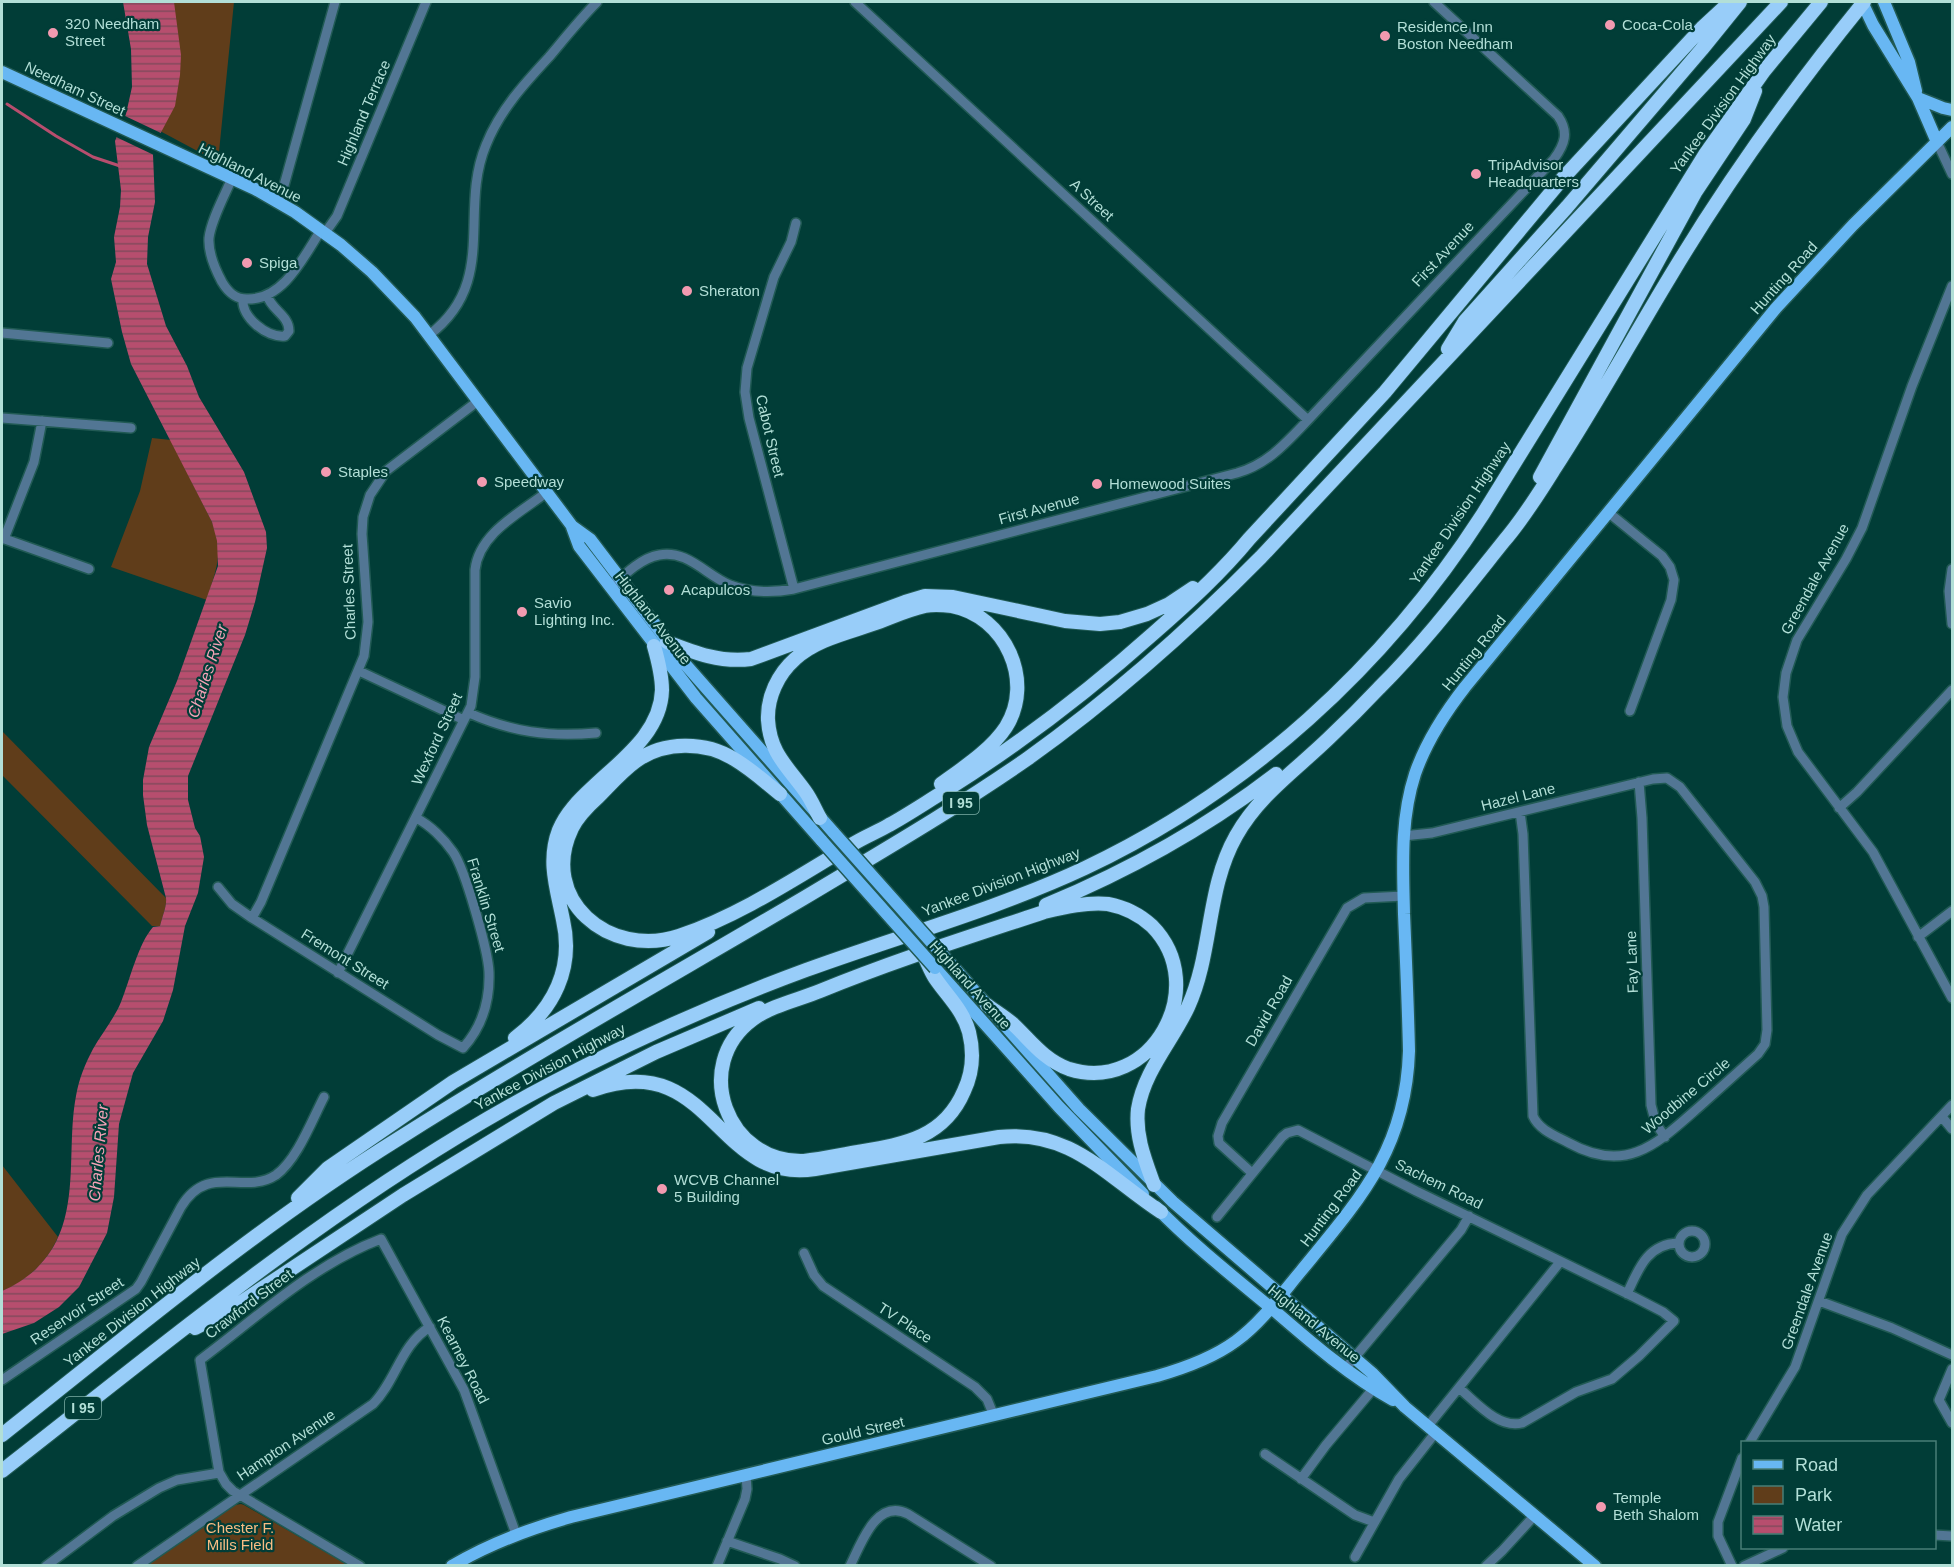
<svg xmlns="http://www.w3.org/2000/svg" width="1954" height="1567" font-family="Helvetica,sans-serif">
	<defs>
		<pattern id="water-rules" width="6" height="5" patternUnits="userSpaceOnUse" patternTransform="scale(1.5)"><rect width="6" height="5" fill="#b74e6e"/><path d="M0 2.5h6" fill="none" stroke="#834a5c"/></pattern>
	</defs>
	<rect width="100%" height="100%" fill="#013d37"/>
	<!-- green -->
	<path fill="#603d1a" d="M166,2H234L218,162L160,131Z
		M152,438L171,440L212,522C224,556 216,568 207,600L111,567L140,491Z
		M2,731L166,898C167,906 162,917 160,926H152L2,775Z
		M2,1165L58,1237C48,1261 26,1282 2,1291Z
		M241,1504L244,1505L348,1565H148L235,1505Z"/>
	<!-- water -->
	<path fill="url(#water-rules)" d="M123,2H174L181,55L180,75L175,106L158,138L153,155L155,202L148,237L147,264L166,326L187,366L199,397L244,472L266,532L267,548L255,602L245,635L188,776V800L195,828L200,836L204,857L198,893L185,926L173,990L163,1021L133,1073L119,1124L114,1197L107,1233L79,1287L59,1307L34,1323L2,1334V1291C14,1286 26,1278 36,1269C84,1223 65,1154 76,1096C79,1079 85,1064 93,1049C102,1033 114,1019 121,1002C130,980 138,944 153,927L160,926C162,917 167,906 166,898L147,825L143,795V780L149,747L177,681L218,566L217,541L212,522L131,364L122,332L111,279L116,262L114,237L120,207L121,190L115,141L126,114L132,87L131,49Z"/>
	<!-- pier -->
	<path fill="#013d37" d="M123,115L163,134L156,156L114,136Z"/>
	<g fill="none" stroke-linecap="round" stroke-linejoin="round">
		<!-- stream -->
		<path stroke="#b74e6e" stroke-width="3" d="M7,104L56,136L93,157L120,166"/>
		<defs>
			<path id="minor" d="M855,2L1308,420
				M1937,142L1952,174
				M232,178C225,195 211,220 209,238C208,253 215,269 222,282C228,292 235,299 247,299C284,300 304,256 321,230
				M277,201L283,189L335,2
				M325,233L337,216L426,2
				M1952,286L1912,386L1862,528L1846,559L1797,640L1786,673L1783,697L1787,726L1798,752L1873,852L1952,998
				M243,299C241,317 267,338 285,336L289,331C289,315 271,310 267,295
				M2,333L108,343
				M429,335C499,282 458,212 486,145C500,110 524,84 549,57C565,38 580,19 597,2
				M2,418L131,428
				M1609,513L1662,556L1670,567L1674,580L1671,600L1630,711
				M2,538L89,569
				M4,539L34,462L42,421
				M1952,569L1949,591L1952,624
				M610,588C624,575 641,558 659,555C687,549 707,576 730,585C751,593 772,593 794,589L1237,473C1268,464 1286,443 1308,420L1554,159C1565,144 1569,132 1558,116L1434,2
				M794,589L749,418L745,392L747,368L774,277L791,242L796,223
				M359,671L464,720
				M469,713C512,732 548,737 596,733
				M1639,782L1642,818L1651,1105L1656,1124L1665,1137
				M1839,808L1857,792L1952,690
				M1403,836L1432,833L1653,779L1667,778L1680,787L1755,882L1762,896L1764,907L1767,1030L1765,1044L1758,1054C1738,1072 1719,1089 1699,1107C1658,1143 1627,1175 1569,1143C1556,1136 1539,1130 1533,1116L1523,834L1520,812
				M218,887L232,904L252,918L438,1035L463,1048C482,1027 490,1001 489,972C488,950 465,869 453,852C444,839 430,825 416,818
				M252,918L261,902L364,656L368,622L362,534L363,517L370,495L386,471L478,401
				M1918,937L1952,911
				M338,973L471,706L475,677V570C479,533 520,513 547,492
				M1942,1117L1952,1129
				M1252,1173L1219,1143L1218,1136L1222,1123L1347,908L1364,898L1404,896
				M1217,1217L1282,1137L1287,1133L1298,1130L1416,1191L1634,1297L1663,1312L1674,1321L1639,1356L1612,1379L1576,1392L1522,1423C1498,1429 1476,1402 1459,1388
				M1679 1244a13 13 0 1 1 26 0a13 13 0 1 1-26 0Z
				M804,1253L814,1275L823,1286L975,1387L987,1399L994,1416
				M1627,1294C1638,1270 1647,1244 1678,1243
				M1819,1301L1892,1328L1952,1355
				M1345,1369L1461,1230L1469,1216
				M1952,1369L1939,1400L1952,1423
				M2,1380L136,1289L141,1282L181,1207C208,1162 244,1196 276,1175C297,1160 312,1120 324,1097
				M1428,1426L1560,1262
				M1750,1442L1795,1367L1842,1234L1867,1195L1952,1105
				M1265,1454L1355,1515L1374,1522
				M1301,1479L1326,1445L1373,1389
				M1934,1535L1952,1536
				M727,1541L780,1559L795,1566
				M1355,1557L1399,1479L1436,1432
				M46,1566L113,1516L159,1488L177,1480L219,1473
				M137,1566L373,1404C396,1381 401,1344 430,1327
				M360,1566L233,1491L226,1484L219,1472L200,1360C256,1318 314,1264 381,1239L464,1390L516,1534
				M717,1566L745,1499L747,1489L746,1475
				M850,1566C861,1544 876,1498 908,1514L991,1566
				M1486,1566L1502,1551L1535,1515
				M1732,1566L1718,1536V1522L1742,1458
				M1744,1566L1783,1548"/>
			<path id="major" d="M1862,2L1873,25L1918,98L1937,142
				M1884,2L1909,62L1916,91
				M2,72L255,189L295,212L341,245L372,272L415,317L572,526L590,539L685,664L834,833
				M1918,98L1943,108L1952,110
				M572,527L579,546L696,698L822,841
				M948,961L1079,1109L1173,1202L1372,1373L1405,1407L1595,1566
				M935,968L1059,1107L1143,1194
				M1156,1207C1193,1245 1235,1278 1276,1312C1313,1344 1350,1376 1393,1400
				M452,1566C490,1543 529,1529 571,1517L1157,1376C1185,1368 1213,1358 1236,1341C1261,1323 1281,1295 1301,1271C1360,1199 1406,1149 1409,1051C1408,1006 1406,960 1404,914C1403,867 1400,820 1415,774C1426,742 1444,714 1465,687L1776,308L1853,225L1952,127"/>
			<path id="highway" d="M1448,349L1465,321L1567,207L1702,49L1740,2
				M1540,477L1696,191L1744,119L1755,91
				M667,642C695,653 721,663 751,659L905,602L925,596L953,597L1065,621L1100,624L1120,622L1147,614L1169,604L1193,588
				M780,794C765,782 751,769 734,759C705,741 664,741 636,761C622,771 610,785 598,797C588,806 578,816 572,828C538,899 609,959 679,936C741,915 797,877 853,844C864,837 877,832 889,825C909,814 928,801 948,789C1021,743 1090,690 1155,632C1188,603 1221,573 1249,539L1385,392L1563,178L1702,28L1730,2
				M820,818C815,809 811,799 805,791C787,766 770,753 768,720C767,697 778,674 795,659C815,640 847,633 873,624C890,618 907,610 925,606C934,604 943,605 952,606C1005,616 1035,681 1006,727C991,750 963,768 941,784
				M1046,905C1128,871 1206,828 1276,774
				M925,958C928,964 931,972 935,978C948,997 963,1010 969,1032C974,1052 973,1072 964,1091C944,1138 904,1144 858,1152C840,1155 822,1159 804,1161C727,1164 690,1065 753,1019C773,1005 798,1000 820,991C893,961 969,937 1044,912C1065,907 1087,902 1108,904C1124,907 1140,915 1152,926C1212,987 1151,1095 1069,1069C1044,1060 1031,1041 1013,1024C1005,1017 995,1011 987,1005
				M515,1038C554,1009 574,968 563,920C557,889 547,861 559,830C566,813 579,800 592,788C620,761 661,733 662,690C662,675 658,660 654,646
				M593,1090C712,1047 715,1185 815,1169L999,1137C1071,1129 1106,1176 1161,1212
				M1154,1185C1145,1160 1135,1136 1138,1109C1144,1071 1173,1040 1188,1007C1213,952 1206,889 1236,836C1259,795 1296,770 1329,738C1346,722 1363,705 1379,688C1425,642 1464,591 1504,541C1522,520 1538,495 1553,471C1595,407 1631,341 1671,275C1728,180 1794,88 1864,2
				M298,1198L328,1168L453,1082L708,932
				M195,1328L231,1309L403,1195L554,1103L656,1052L759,1008
				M2,1435C131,1333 258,1226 398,1139C531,1055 668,978 804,898C879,853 955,809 1027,759C1111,699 1188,631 1261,557L1781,2
				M2,1471C179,1333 352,1188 552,1083C634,1040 719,1002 806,970C899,936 995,910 1085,868C1248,791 1385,666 1483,514L1706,153L1764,71L1821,2"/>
		</defs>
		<!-- minor casing -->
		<use href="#minor" stroke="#215a54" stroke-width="12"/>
		<!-- major casing -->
		<use href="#major" stroke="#215a54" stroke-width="15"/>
		<!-- highway casing -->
		<use href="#highway" stroke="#215a54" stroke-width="16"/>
		<!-- minor -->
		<use href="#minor" stroke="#527694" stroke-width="9"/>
		<!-- major -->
		<use href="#major" stroke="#68b7f3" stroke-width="12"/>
		<!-- highway -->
		<use href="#highway" stroke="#98cdf9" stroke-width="14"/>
		<defs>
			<path id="major-bridge" d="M834,833L948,961
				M822,841L935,968"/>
		</defs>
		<!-- major-bridge casing -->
		<use href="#major-bridge" stroke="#215a54" stroke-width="15" stroke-linecap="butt"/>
		<!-- major-bridge -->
		<use href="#major-bridge" stroke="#68b7f3" stroke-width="12"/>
	</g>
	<!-- markers -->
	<g fill="#f29ab0" stroke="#013d37" stroke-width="2">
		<circle cx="1610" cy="25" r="6"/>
		<circle cx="53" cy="33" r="6"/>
		<circle cx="1385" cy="36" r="6"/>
		<circle cx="1476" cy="174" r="6"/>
		<circle cx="247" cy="263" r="6"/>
		<circle cx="687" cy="291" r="6"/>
		<circle cx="326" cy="472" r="6"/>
		<circle cx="482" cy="482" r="6"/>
		<circle cx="1097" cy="484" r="6"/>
		<circle cx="669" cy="590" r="6"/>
		<circle cx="522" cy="612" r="6"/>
		<circle cx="662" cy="1189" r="6"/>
		<circle cx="1601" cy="1507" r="6"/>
	</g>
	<g text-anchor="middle" stroke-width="4.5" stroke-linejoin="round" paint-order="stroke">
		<!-- shield labels -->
		<g fill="#013d37" stroke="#7daea7" stroke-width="1.5">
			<rect x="943" y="792" width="36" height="22" rx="4.5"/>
			<rect x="65" y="1397" width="36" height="22" rx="4.5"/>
		</g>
		<g font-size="14" font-weight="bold" fill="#b2dfd7">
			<text x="961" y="808">I 95</text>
			<text x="83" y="1413">I 95</text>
		</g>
		<!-- poi labels -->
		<g font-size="15" fill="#b2dfd7" stroke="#013d37" text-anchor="start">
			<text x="65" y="29">320 Needham<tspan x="65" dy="17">Street</tspan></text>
			<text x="1622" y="30">Coca-Cola</text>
			<text x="1397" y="32">Residence Inn<tspan x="1397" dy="17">Boston Needham</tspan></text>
			<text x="1488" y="170">TripAdvisor<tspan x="1488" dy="17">Headquarters</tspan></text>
			<text x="259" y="268">Spiga</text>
			<text x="699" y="296">Sheraton</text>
			<text x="338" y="477">Staples</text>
			<text x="494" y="487">Speedway</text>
			<text x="1109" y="489">Homewood Suites</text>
			<text x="681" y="595">Acapulcos</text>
			<text x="534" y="608">Savio<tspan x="534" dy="17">Lighting Inc.</tspan></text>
			<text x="674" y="1185">WCVB Channel<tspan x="674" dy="17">5 Building</tspan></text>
			<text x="1613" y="1503">Temple<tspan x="1613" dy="17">Beth Shalom</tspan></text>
		</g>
		<!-- street labels -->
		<g font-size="15" fill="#b2dfd7" stroke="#013d37">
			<text transform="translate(75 89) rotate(25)" y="5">Needham Street</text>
			<text transform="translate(1723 104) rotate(-54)" y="5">Yankee Division Highway</text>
			<text transform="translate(364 113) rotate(-67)" y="5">Highland Terrace</text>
			<text transform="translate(250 173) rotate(27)" y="5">Highland Avenue</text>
			<text transform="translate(1092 200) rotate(43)" y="5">A Street</text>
			<text transform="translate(1443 254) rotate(-47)" y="5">First Avenue</text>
			<text transform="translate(1784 278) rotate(-48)" y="5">Hunting Road</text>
			<text transform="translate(770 436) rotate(77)" y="5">Cabot Street</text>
			<text transform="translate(1039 509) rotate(-15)" y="5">First Avenue</text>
			<text transform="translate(1460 513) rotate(-56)" y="5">Yankee Division Highway</text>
			<text transform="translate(1815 579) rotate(-61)" y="5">Greendale Avenue</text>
			<text transform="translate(349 592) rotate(-92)" y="5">Charles Street</text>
			<text transform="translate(653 618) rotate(52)" y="5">Highland Avenue</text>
			<text transform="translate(1474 653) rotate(-51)" y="5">Hunting Road</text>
			<text transform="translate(437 739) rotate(-65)" y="5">Wexford Street</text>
			<text transform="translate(1518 797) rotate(-14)" y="5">Hazel Lane</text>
			<text transform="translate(1001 882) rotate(-21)" y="5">Yankee Division Highway</text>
			<text transform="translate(486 905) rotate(73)" y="5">Franklin Street</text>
			<text transform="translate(345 959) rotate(32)" y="5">Fremont Street</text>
			<text transform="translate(1632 962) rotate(-92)" y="5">Fay Lane</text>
			<text transform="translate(970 985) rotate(48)" y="5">Highland Avenue</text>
			<text transform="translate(1269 1011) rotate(-60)" y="5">David Road</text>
			<text transform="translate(550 1067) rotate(-28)" y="5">Yankee Division Highway</text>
			<text transform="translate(1686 1096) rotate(-40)" y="5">Woodbine Circle</text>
			<text transform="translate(1439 1184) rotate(26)" y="5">Sachem Road</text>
			<text transform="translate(1331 1208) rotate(-53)" y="5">Hunting Road</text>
			<text transform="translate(1807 1291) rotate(-70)" y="5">Greendale Avenue</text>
			<text transform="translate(249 1304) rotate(-37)" y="5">Crawford Street</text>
			<text transform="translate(77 1311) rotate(-34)" y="5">Reservoir Street</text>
			<text transform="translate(132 1312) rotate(-38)" y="5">Yankee Division Highway</text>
			<text transform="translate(905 1323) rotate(33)" y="5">TV Place</text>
			<text transform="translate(1314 1324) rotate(39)" y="5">Highland Avenue</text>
			<text transform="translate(463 1360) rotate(63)" y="5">Kearney Road</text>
			<text transform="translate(863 1431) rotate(-13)" y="5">Gould Street</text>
			<text transform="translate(286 1445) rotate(-34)" y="5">Hampton Avenue</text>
		</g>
		<!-- park labels -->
		<g font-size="15" fill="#f8bc83" stroke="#013d37">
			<text x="240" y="1533">Chester F.<tspan x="240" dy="17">Mills Field</tspan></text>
		</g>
		<!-- water labels -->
		<g font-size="16" font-style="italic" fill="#f6a3b8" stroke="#013d37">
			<text transform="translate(207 671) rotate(-72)" y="6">Charles River</text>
			<text transform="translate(98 1153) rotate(-85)" y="6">Charles River</text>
		</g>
	</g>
	<!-- border -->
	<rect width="1954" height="1567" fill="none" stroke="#b2dfd7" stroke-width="6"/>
	<!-- legend -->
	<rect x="1741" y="1441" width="195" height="108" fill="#013d37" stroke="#487e77" stroke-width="1.5"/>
	<rect x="1753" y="1460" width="30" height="9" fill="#68b7f3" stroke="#487e77" stroke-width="1.5"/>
	<text x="1795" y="1471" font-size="18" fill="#b2dfd7">Road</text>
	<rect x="1753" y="1486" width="30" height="18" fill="#603d1a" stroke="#487e77" stroke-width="1.5"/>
	<text x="1795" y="1501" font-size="18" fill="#b2dfd7">Park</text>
	<rect x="1753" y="1516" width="30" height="18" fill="url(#water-rules)" stroke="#487e77" stroke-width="1.5"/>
	<text x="1795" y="1531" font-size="18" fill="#b2dfd7">Water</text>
</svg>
